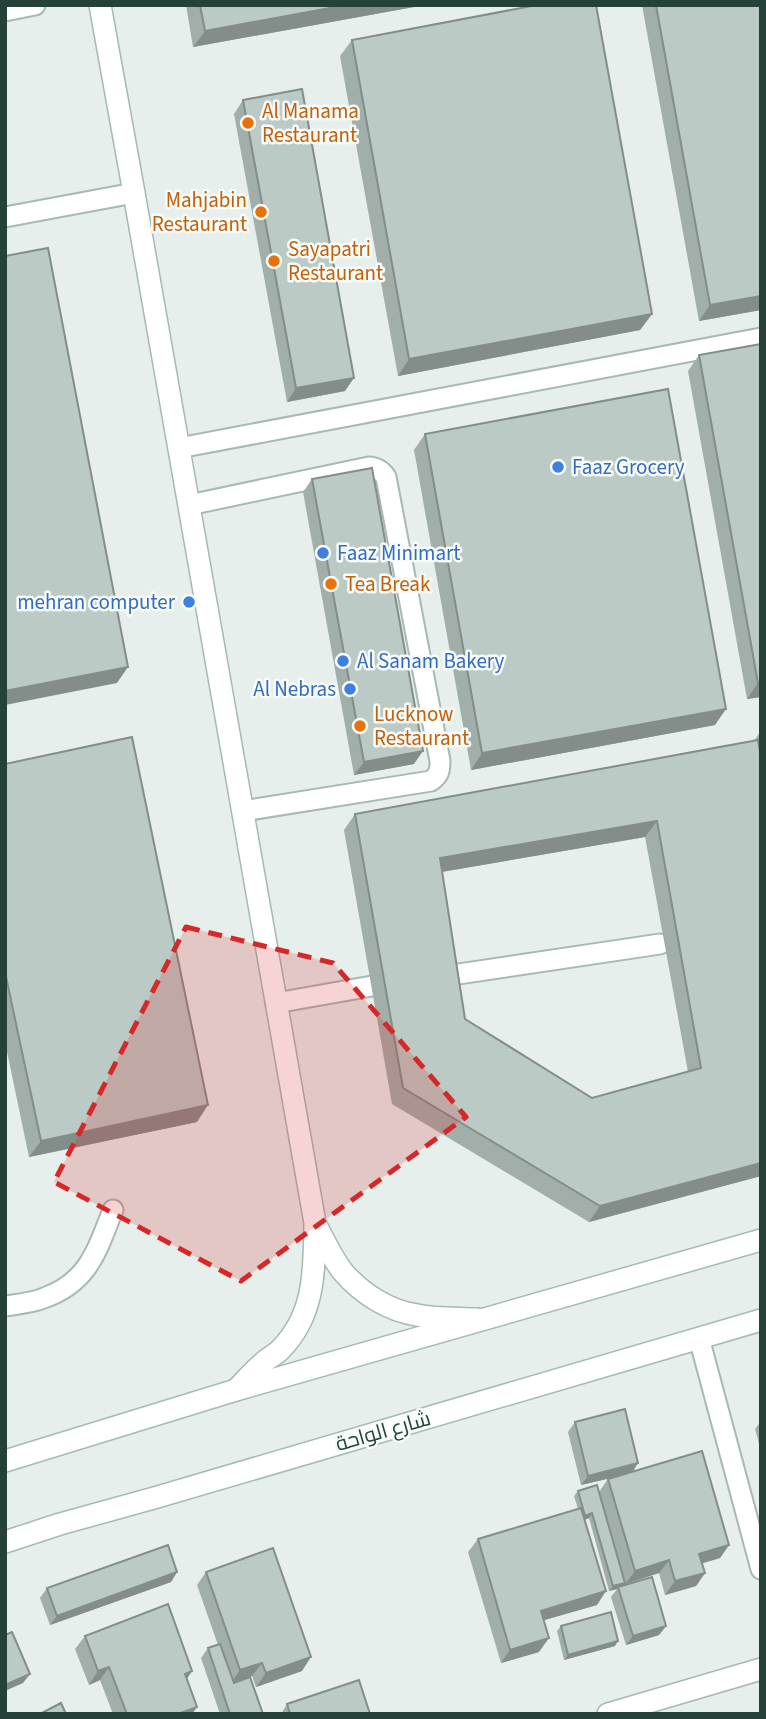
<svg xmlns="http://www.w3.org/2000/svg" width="766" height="1719" font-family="'Source Sans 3',Cairo,sans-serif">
	<rect width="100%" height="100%" fill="#e6efeb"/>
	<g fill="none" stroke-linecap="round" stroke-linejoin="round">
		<defs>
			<path id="lane" d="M5,11L35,5
				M5,217L134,193
				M179,448L761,338
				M189,505L369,467C377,468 381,470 386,477L440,761C440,771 439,775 431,781L243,811
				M445,976L660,944
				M276,1003L372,986
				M5,1306C18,1304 32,1303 44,1298C89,1282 97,1250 113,1210
				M699,1338L761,1569"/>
			<path id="street" d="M100,5L134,193L315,1223C314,1269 316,1314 280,1350C275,1355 268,1358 263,1363C253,1371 245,1381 236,1390
				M316,1225C324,1240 332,1258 343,1272C362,1294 389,1311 417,1315C437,1319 458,1318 477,1319
				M608,1714L761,1669"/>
			<path id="secondary" d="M5,1461L236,1390L761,1240
				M5,1542L60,1524L154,1498L761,1320"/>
		</defs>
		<!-- lane casing -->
		<use href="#lane" stroke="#a8b8b2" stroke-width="23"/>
		<!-- street casing -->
		<use href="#street" stroke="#a8b8b2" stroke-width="24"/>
		<!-- secondary casing -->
		<use href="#secondary" stroke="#a4bbb3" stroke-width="24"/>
		<!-- lane -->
		<use href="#lane" stroke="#fff" stroke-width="19"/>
		<!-- street -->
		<use href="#street" stroke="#fff" stroke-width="21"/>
		<!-- secondary -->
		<use href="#secondary" stroke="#fff" stroke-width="21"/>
	</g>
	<!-- wall -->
	<path fill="#a1aea9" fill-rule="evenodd" d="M186,5H425L193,47Z
		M642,5H761V310L699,321Z
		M352,40L652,314L640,330L398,376L340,56Z
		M243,100L345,391L287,402L234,114Z
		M761,344V697L747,699L688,371L699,355Z
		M425,434L715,725L471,770L414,450Z
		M312,479L414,764L354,775L303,492Z
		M761,731V1176L589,1222L392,1104L344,830L355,814L754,741ZM645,837L688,1072L592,1098L465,1019L442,872Z
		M5,764L197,1122L29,1157L5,1042Z
		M761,1421V1451L755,1429Z
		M575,1422L632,1472L729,1545L720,1558L702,1563L705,1573L696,1586L665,1595L659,1573L625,1584L617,1555L623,1586L666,1626L659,1635L626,1645L611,1597L617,1589L609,1591L589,1518L585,1520L597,1605L543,1620L539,1652L501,1663L468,1552L478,1539L578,1509L574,1496L578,1491L599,1492L608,1479L624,1475L581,1485L568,1432Z
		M177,1572L171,1582L50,1625L40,1598L47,1588Z
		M206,1572L302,1671L256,1687L252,1676L234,1682L263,1714H220L201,1658L208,1648L218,1645L197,1585Z
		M561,1626L615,1646L564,1660L557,1631Z
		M85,1636L192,1671L187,1679L197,1707L192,1714H113L100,1680L89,1685L75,1649Z
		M287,1704L370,1714H281Z"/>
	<!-- shaded-wall -->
	<path fill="#838d89" d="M346,5H425L193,47L205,31Z
		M761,296V310L699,321L710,305Z
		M652,314L640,330L398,376L409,359Z
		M354,378L345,391L287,402L296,388Z
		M128,667L117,683L5,705V691Z
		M758,683H761V697L747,699Z
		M726,709L715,725L471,770L482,753Z
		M423,751L414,764L354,775L364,762Z
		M657,821L645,837L429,874L440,858Z
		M208,1105L197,1122L29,1157L41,1141Z
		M761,1163V1176L589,1222L600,1206Z
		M638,1463L632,1473L581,1485L588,1476Z
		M592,1513L589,1518L581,1521L585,1516Z
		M729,1545L720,1558L690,1567L699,1554Z
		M669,1560L659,1573L625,1584L635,1571Z
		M177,1572L171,1582L50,1625L57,1616Z
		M705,1573L696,1586L665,1595L675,1581Z
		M625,1583L621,1588L618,1587L617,1589L609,1591L613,1586Z
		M606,1591L597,1605L531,1624L541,1611Z
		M666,1626L659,1635L626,1645L633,1636Z
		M549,1638L539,1652L501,1663L510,1650Z
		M618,1641L615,1646L564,1660L568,1655Z
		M311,1657L302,1671L256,1687L266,1673Z
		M262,1663L252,1676L231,1683L240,1670Z
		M109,1667L100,1680L89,1685L98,1671Z
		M192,1671L183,1684L185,1674Z
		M30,1674L23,1683L5,1691V1685Z
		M197,1707L192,1714H178Z"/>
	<!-- building -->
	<path fill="#bbcac4" stroke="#838d89" stroke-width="2" fill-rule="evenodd" d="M200,5H346L205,31Z
		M537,5H596L652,314L409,359L352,40Z
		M656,5H761V296L710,305Z
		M302,89L354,378L296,388L243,100Z
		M48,248L128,667L5,691V256Z
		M761,344V683H758L699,355Z
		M668,389L726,709L482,753L425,434Z
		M372,468L423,751L364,762L312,479Z
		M132,737L208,1105L41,1141L5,972V764Z
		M758,740L761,758V1163L600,1206L403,1088L355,814ZM657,821L701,1068L592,1098L465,1019L440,858Z
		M625,1409L638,1463L588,1476L575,1422Z
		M702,1451L729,1545L699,1554L705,1573L675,1581L669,1560L635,1571L608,1479Z
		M597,1485L625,1583L613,1586L592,1513L585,1516L578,1491Z
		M581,1508L606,1591L541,1611L549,1638L510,1650L478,1539Z
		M168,1545L177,1572L57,1616L47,1588Z
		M273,1548L311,1657L266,1673L262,1663L240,1670L206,1572Z
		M652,1577L666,1626L633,1636L618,1587Z
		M168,1604L192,1671L185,1674L197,1707L178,1714H127L109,1667L98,1671L85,1636Z
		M611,1612L618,1641L568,1655L561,1626Z
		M12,1632L30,1674L5,1685V1635Z
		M220,1644L234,1683L250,1677L263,1714H230L208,1648Z
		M359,1680L370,1714H290L287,1704Z
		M61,1703L66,1714H40Z"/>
	<!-- marked area -->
	<path fill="#d62828" fill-opacity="0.2" stroke="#d62828" stroke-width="5" stroke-dasharray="14 9" stroke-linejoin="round" d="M186,927L333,963L466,1117L241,1281L54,1182Z"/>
	<!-- markers -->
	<g fill="#e8710a" stroke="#f7fbf9" stroke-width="2.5">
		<circle cx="248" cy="123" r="7"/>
		<circle cx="261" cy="212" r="7"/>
		<circle cx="274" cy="261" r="7"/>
		<circle cx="331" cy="584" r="7"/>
		<circle cx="360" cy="726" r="7"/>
	</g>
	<g fill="#3f7fe0" stroke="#f7fbf9" stroke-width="2.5">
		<circle cx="558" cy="467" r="7"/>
		<circle cx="323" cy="553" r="7"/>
		<circle cx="189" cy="602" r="7"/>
		<circle cx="343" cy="661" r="7"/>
		<circle cx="350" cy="689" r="7"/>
	</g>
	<g text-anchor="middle" stroke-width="5" stroke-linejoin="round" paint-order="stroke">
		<!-- food labels -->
		<g font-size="21" fill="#c56008" stroke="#f7fbf9" text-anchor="start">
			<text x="262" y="118">Al Manama<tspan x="262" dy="24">Restaurant</tspan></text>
			<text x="247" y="207" text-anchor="end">Mahjabin<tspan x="247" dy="24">Restaurant</tspan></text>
			<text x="288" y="256">Sayapatri<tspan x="288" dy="24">Restaurant</tspan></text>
			<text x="345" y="591">Tea Break</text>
			<text x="374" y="721">Lucknow<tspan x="374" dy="24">Restaurant</tspan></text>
		</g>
		<!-- shop labels -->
		<g font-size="21" fill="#366cbe" stroke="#f7fbf9" text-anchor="start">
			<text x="572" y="474">Faaz Grocery</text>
			<text x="337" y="560">Faaz Minimart</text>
			<text x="175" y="609" text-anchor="end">mehran computer</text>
			<text x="357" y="668">Al Sanam Bakery</text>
			<text x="336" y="696" text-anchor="end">Al Nebras</text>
		</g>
		<!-- street labels -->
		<g font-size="21" fill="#24423a" stroke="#f7fbf9">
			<text transform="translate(383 1431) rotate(-16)" y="7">شارع الواحة</text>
		</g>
	</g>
	<!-- border -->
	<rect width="766" height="1719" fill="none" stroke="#24423a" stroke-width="14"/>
</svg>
